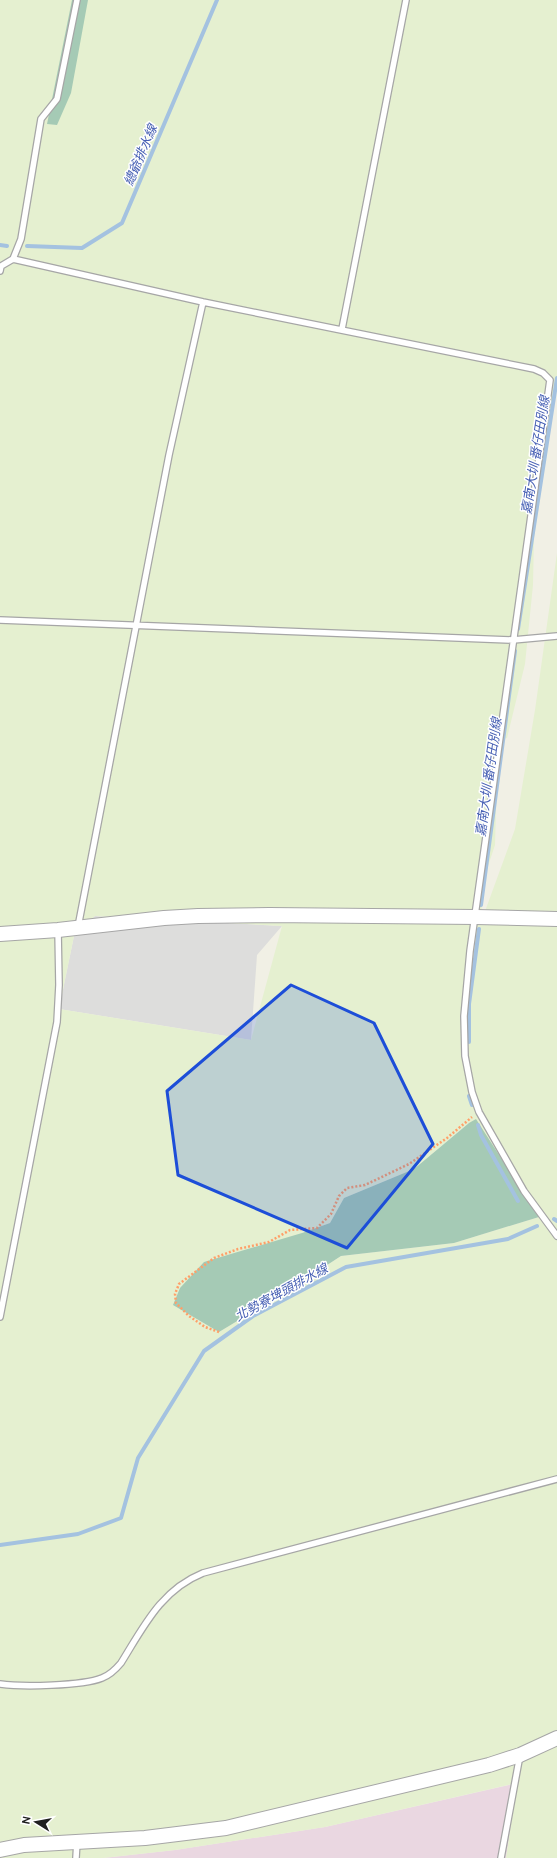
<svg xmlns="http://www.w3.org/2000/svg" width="557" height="1858" font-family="Cabin,'Noto Sans TC',sans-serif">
	<rect width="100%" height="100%" fill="#f1f0e5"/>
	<!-- residential -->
	<path fill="#dddddc" d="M95,916L282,926L257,955L251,1040L59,1009L75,931Z"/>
	<!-- industrial -->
	<path fill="#ead7e1" d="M518,1783L506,1858H103L175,1850L325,1827Z"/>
	<!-- farmland -->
	<path fill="#e5f0d0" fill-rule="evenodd" d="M0,0H557V379L534,537L533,585L525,664L507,738L498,740L495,845L485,875L480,925L515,829L535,710L557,553V1858H506L517,1783L325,1827L175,1850L103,1858H0ZM95,916L282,926L251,1040L59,1009L75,931ZM469,1123L539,1217L454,1243L341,1256L284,1293L219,1332L302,1233L330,1223L344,1198L414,1169Z"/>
	<!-- cemetery -->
	<path fill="#a5cab5" d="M72,0H88L71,93L57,125L47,124Z
		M476,1119L539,1217L454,1243L341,1256L284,1293L219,1332L173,1305L180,1288L204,1262L302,1233L330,1223L344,1198L414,1169L469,1123Z"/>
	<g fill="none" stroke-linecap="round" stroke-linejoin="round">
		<!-- stream -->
		<path stroke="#a4c2e0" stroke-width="4" d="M0,245L7,246
			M27,246L82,248L122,223L217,0
			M518,629L557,378
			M481,905L515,651
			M469,1042V1004L479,929
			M469,1096L472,1105
			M478,1125L481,1135L518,1201
			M554,1219L557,1221
			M0,1545L78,1534L121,1518L138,1458L204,1351L253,1316L346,1267L508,1239L537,1226"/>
		<defs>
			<path id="service" d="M13,259L203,302L534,369L543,373L550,380L470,951L464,1016L465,1056L472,1092L479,1112L524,1191L557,1236
				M0,271L1,266L13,259L21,239L41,119L57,99L77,0
				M342,329L406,0
				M0,620L513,640L557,636
				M78,927L169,455L203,302
				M0,1317L57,1022L59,985L58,930
				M0,1684C22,1687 82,1686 102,1678C110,1675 116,1669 121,1663C144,1626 161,1590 203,1573L557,1479
				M76,1858L77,1841
				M501,1858L520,1755"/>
			<path id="tertiary" d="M0,934L58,930L164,918L198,916L269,915L476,917L557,919
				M0,1850L24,1845L145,1838L226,1828L489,1765L520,1755L557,1738"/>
		</defs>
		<!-- service casing -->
		<use href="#service" stroke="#a6a6a6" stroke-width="8"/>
		<!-- tertiary casing -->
		<use href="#tertiary" stroke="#a6a6a6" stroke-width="16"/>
		<!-- path -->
		<path stroke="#ff9f68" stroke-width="2.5" stroke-dasharray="2 2" stroke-linecap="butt" d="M219,1332L205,1327L189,1316L176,1303L175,1294L179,1284L214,1258L238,1249L269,1242L290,1230L317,1228L331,1214L339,1196L347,1188L365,1185L409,1164L447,1138L472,1117"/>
		<!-- service -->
		<use href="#service" stroke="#fff" stroke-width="5.5"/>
		<!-- tertiary -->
		<use href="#tertiary" stroke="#fff" stroke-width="14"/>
	</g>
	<!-- marked area -->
	<path fill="#1d4ed8" fill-opacity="0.2" stroke="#1d4ed8" stroke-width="3" stroke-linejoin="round" d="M291,985L374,1023L433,1144L347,1248L178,1175L167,1091Z"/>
	<g text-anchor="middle" stroke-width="3" stroke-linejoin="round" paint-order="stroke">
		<!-- water labels -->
		<g font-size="13" font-style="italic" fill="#4760b4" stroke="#fff">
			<text transform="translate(140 155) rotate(-67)" y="5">總爺排水線</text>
			<text transform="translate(535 455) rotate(-81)" y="5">嘉南大圳 番仔田別線</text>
			<text transform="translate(488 777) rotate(-82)" y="5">嘉南大圳 番仔田別線</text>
			<text transform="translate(281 1292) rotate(-29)" y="5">北勢寮埤頭排水線</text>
		</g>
	</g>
	<!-- north arrow -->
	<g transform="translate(36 1822) rotate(281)" stroke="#ffffff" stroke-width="3" paint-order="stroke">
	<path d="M0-3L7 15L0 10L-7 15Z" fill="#1f1f1f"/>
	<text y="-6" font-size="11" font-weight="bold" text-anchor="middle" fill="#1f1f1f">N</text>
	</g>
</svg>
